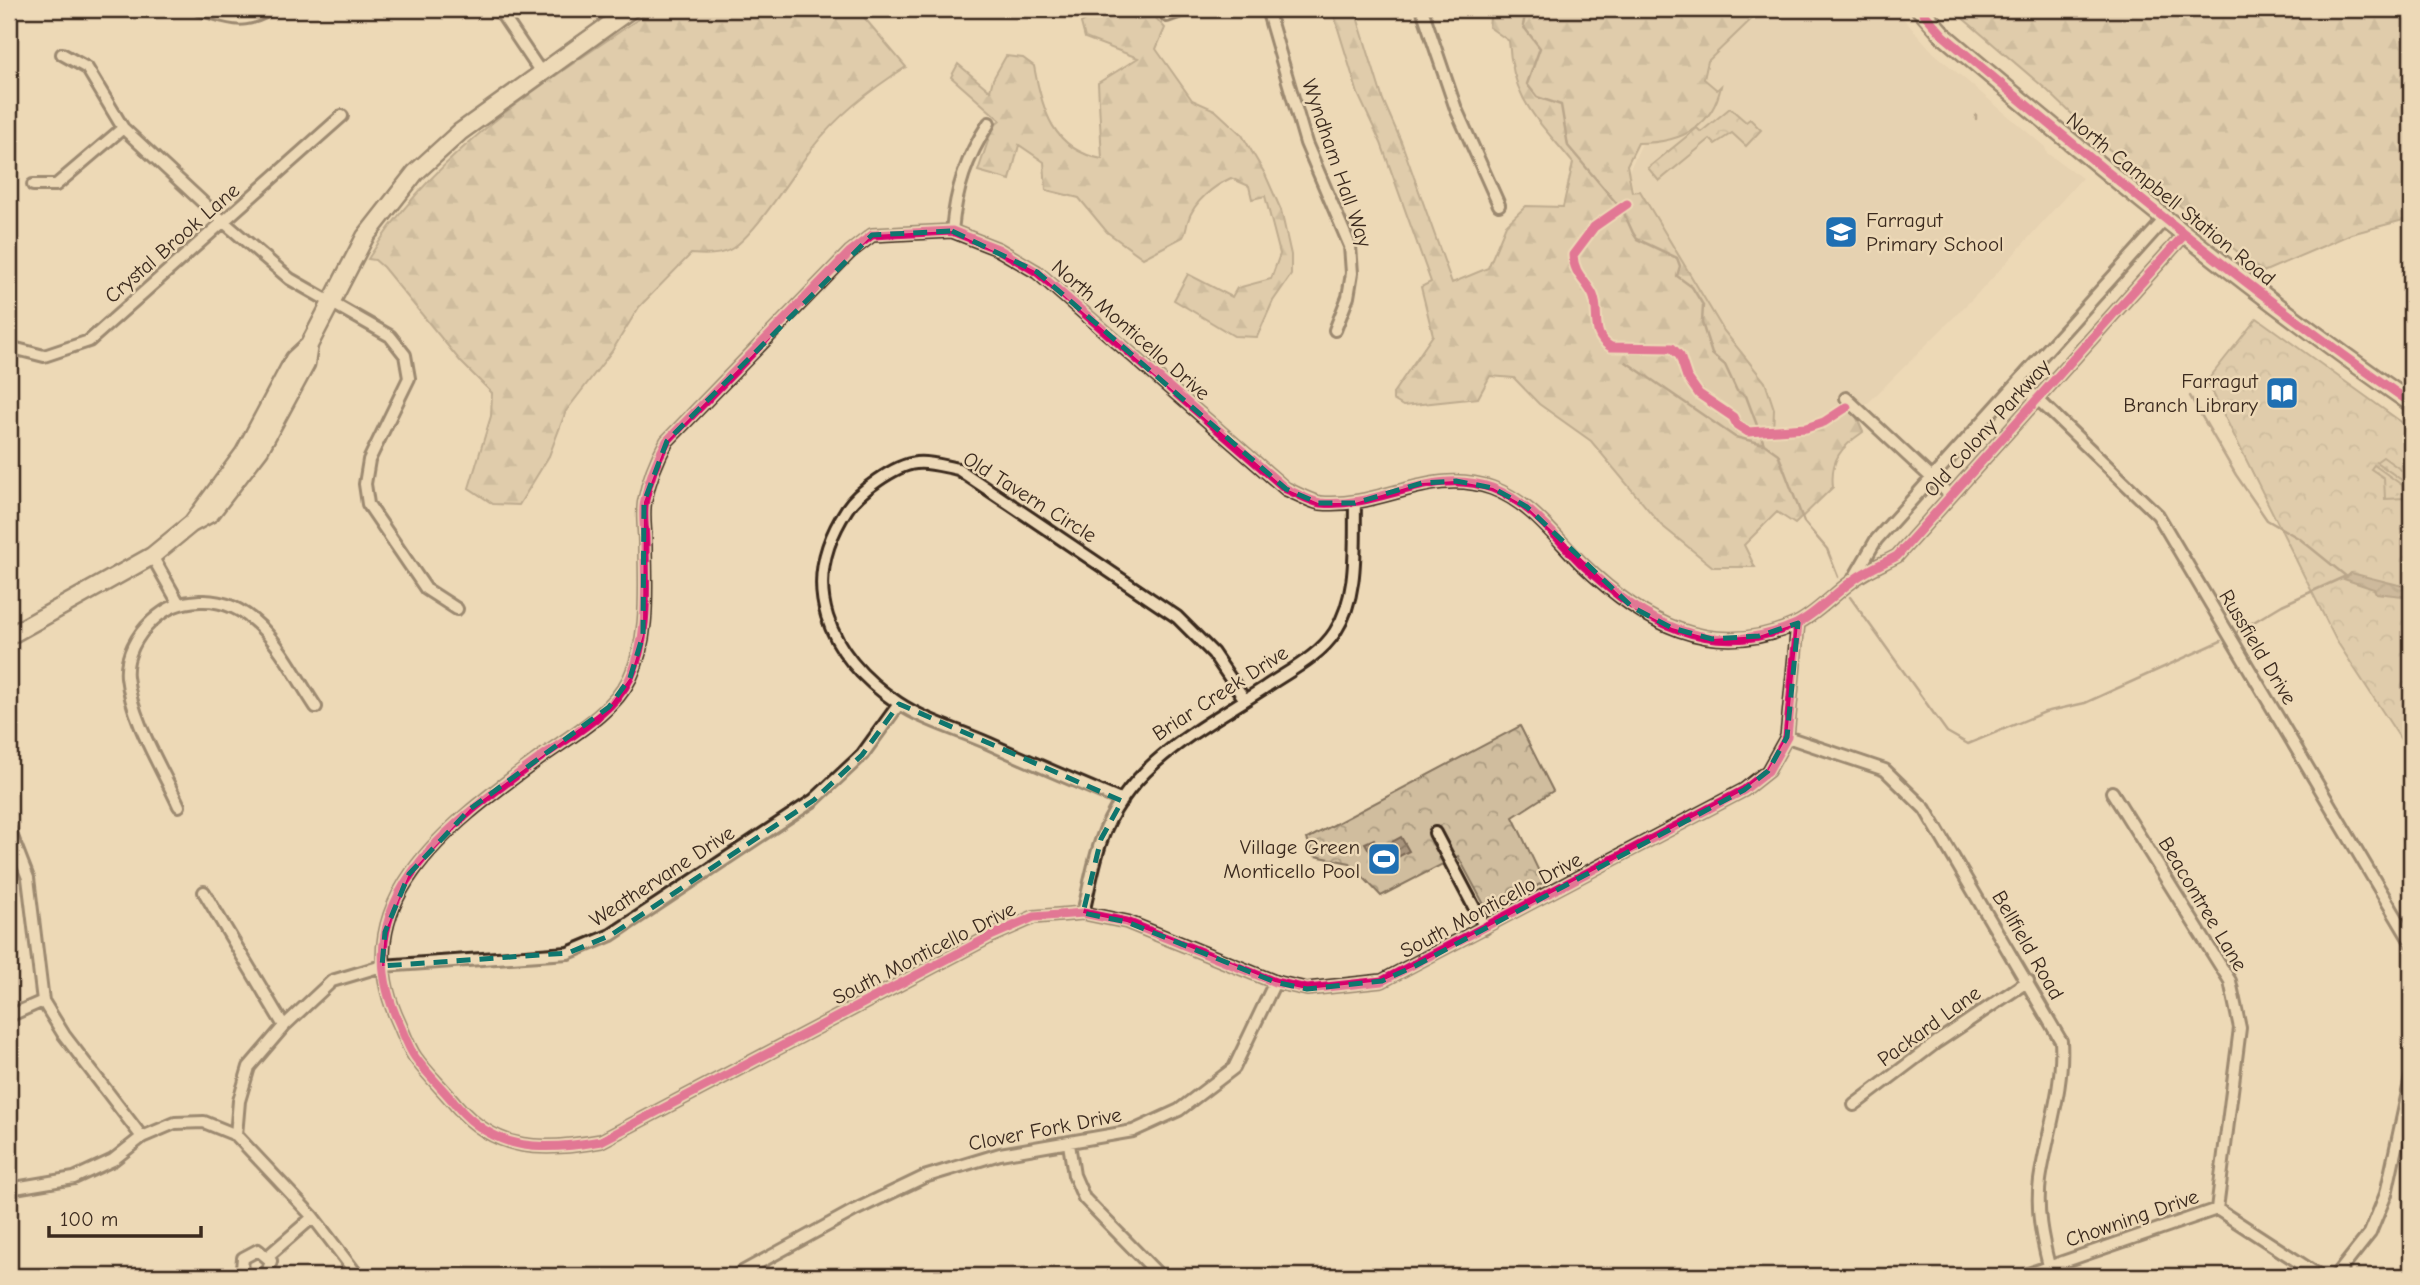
<svg xmlns="http://www.w3.org/2000/svg" width="2420" height="1285" font-family="'Comic Neue',sans-serif">
	<defs>
		<pattern id="forest-firs" width="22" height="20" patternUnits="userSpaceOnUse" patternTransform="scale(1.75)"><rect width="22" height="20" fill="#d0bd9e"/><path d="M5 1l3.5 6h-7zM16 11l3.5 6h-7z" fill="#aa9a80"/></pattern>
		<pattern id="park-crowns" width="20" height="18" patternUnits="userSpaceOnUse" patternTransform="scale(1.75)"><rect width="20" height="18" fill="#d0bd9e"/><path d="M2 6a3 3 0 1 1 6 0M12 15a3 3 0 1 1 6 0" fill="none" stroke="#aa9a80"/></pattern>
		<pattern id="garden-dots" width="8" height="8" patternUnits="userSpaceOnUse" patternTransform="scale(1.75)"><rect width="8" height="8" fill="#d0bd9e"/><path d="M2 2h.1M6 6h.1" fill="none" stroke="#aa9a80" stroke-width="1.8" stroke-linecap="round"/></pattern>
		<pattern id="water-waves" width="16" height="10" patternUnits="userSpaceOnUse" patternTransform="scale(1.75)"><rect width="16" height="10" fill="#a7937b"/><path d="M0 5q4-4 8 0t8 0" fill="none" stroke="#897864"/></pattern>
	</defs>
	<rect width="100%" height="100%" fill="#edd9b7"/>
	<filter id="ink" filterUnits="userSpaceOnUse"><feTurbulence type="fractalNoise" baseFrequency=".0143" numOctaves="2"/><feDisplacementMap in="SourceGraphic" scale="14" xChannelSelector="R" yChannelSelector="G"/><feConvolveMatrix kernelMatrix="1 2 1 2 8 2 1 2 1" color-interpolation-filters="sRGB"/></filter>
	<g filter="url(#ink)">
		<!-- built -->
		<path fill="#decaaa" d="M1736,9H1895V14L1900,15L1934,53L2045,147L2047,153L2082,178L1988,283L1865,406L1858,400L1824,422L1806,428L1768,431L1636,198L1629,171L1647,133Z"/>
		<!-- forest -->
		<path fill="url(#forest-firs)" stroke="#86745e" stroke-width="2" d="M653,9H857L906,67C871,89 838,115 813,147C792,174 759,230 733,248C721,256 704,255 691,254L639,307L612,351L566,411L549,456L519,505L493,504L469,488L491,416L492,393L461,362L383,267L375,260L368,259C436,148 548,81 653,9Z
			M1103,9H1126L1135,19L1155,17L1165,28L1156,49L1192,100L1215,110L1242,135L1265,174L1281,210L1291,255V275L1273,301L1257,337L1234,336L1174,300L1188,274L1232,297L1237,288L1271,279L1280,254L1265,196L1252,199L1249,186L1231,178C1214,186 1194,201 1188,221C1186,227 1187,231 1183,237L1143,258L1107,232L1079,198L1046,190L1044,162L1019,145L1010,180L978,171L993,126L1000,120L951,77L958,64L990,91L993,79L1006,56L1023,58L1034,66C1042,110 1053,150 1102,159L1098,83L1138,58L1085,38L1081,23Z
			M1332,9H1359L1358,20L1383,100L1401,141L1452,283L1488,268L1506,225L1526,206L1563,207L1573,163C1537,118 1513,102 1509,41L1489,27L1491,9H1762L1708,61L1704,79L1717,90L1721,86C1712,129 1678,143 1638,143L1627,165L1632,192L1640,191L1724,331L1765,382L1774,409L1773,433C1802,433 1825,425 1847,407L1856,416L1863,432C1841,447 1830,460 1833,487L1795,524L1777,512L1744,545L1755,567H1713L1661,525L1591,441L1539,404L1514,378L1490,376L1478,398L1403,406L1393,400V393L1433,335L1421,287L1431,282L1381,143L1358,94Z
			M1952,9H2411V218L2351,234L2263,272L2105,146L2048,91Z"/>
		<!-- park -->
		<path fill="url(#park-crowns)" stroke="#86745e" stroke-width="2" d="M1730,108L1746,122L1750,119L1761,130L1746,146L1732,133L1715,144L1710,139L1659,181L1648,168L1697,128L1701,132Z
			M2257,318L2411,429V755L2336,640L2207,381Z
			M1520,726L1553,791L1513,817L1544,882L1488,912L1458,856L1381,896L1350,863L1315,856L1307,839Z"/>
		<!-- garden -->
		<path fill="url(#garden-dots)" stroke="#86745e" stroke-width="2" d="M2383,457L2411,477L2408,489L2403,481L2376,462Z
			M2374,465L2402,485L2405,498L2385,499L2384,478L2371,469Z"/>
		<!-- water -->
		<path fill="url(#water-waves)" stroke="#7c6956" stroke-width="2" d="M2351,573L2411,588V597L2376,593L2374,589L2344,579Z
			M1401,837L1409,851L1379,867L1365,843L1374,839L1379,849Z"/>
		<g fill="none" stroke-linecap="round" stroke-linejoin="round">
			<!-- stream -->
			<path stroke="#7c6956" stroke-width="2.5" d="M1526,9L1523,26L1540,48L1527,84L1537,97L1561,105L1568,146L1623,211L1633,233L1637,239L1677,258L1680,266L1677,276L1692,287L1703,305L1702,323L1712,354L1725,365L1737,391L1746,396L1764,444
				M1976,119V115
				M1626,362L1735,437L1764,444L1778,454L1804,522L1827,549L1838,577
				M2190,396L2236,475L2267,520L2300,539L2347,577
				M1850,597L1947,732L1968,744L2045,712L2085,703L2221,641
				M2237,632L2282,605L2346,576"/>
			<defs>
				<path id="street" d="M198,9C229,17 241,26 270,9
					M493,9L501,13L542,74
					M1267,9L1306,143L1350,246L1352,273L1348,297L1335,330
					M1422,9L1456,109L1499,205
					M1167,16L1187,9
					M62,54L87,68L123,128L225,223L290,279L390,336L405,355L409,378L369,460L365,484L368,504L426,589L457,609
					M33,185H56L123,128
					M952,231C956,189 966,158 989,123
					M9,347L44,356L89,341L342,116
					M2019,381L2158,515L2411,942
					M1846,398L1950,495
					M152,556L178,602
					M1854,578L1876,540L2164,220
					M1798,623L1787,737L1768,771L1744,790L1382,981L1307,989L1275,982L1127,922L1083,913L1034,917L991,936L601,1141C544,1151 497,1153 456,1105C443,1089 427,1074 415,1057C408,1047 404,1034 399,1023C341,900 453,822 540,758C571,736 613,713 630,678C650,636 645,587 645,542C645,529 642,513 645,500C649,479 657,459 667,441L850,252L872,235L952,231L998,249L1037,272L1286,489C1296,493 1309,501 1320,503C1381,509 1430,466 1492,488C1530,502 1554,536 1581,563C1642,622 1711,662 1796,624C1815,615 1833,595 1851,582C1864,571 1882,564 1897,556L2184,235
					M1787,737L1885,770L1925,809L2061,1041C2064,1088 2047,1133 2040,1180C2036,1210 2042,1238 2049,1266
					M2112,792L2230,981L2240,1028L2217,1209
					M1122,801C1078,782 1034,764 990,744C961,731 925,721 898,703C827,655 797,585 847,509C858,492 895,465 916,463C929,461 946,467 958,469L1177,617L1213,653L1245,700
					M179,806C161,766 132,722 127,677C125,656 137,635 152,621C167,607 180,602 200,601C260,598 287,664 316,707
					M9,829L28,878L43,1001L64,1035L142,1137
					M1435,833L1485,928
					M204,892L284,1026
					M1083,913C1089,889 1093,864 1101,841C1127,764 1201,729 1264,688C1287,672 1319,657 1335,632C1359,595 1354,545 1355,503
					M9,1016L43,1001
					M1854,1105L1937,1042L2028,981
					M236,1135L239,1101L249,1067L284,1026L332,981L382,966L568,953L611,935L814,800L862,755L899,704
					M1069,1144L1074,1175L1084,1198L1160,1276
					M9,1189L74,1178L113,1160L142,1137L175,1123L204,1122L236,1135L313,1217L358,1276
					M268,1256L313,1217
					M246,1276L242,1269L243,1258L258,1250L271,1261L266,1276
					M735,1276L855,1210L924,1177L1000,1154L1133,1131L1179,1110L1234,1068L1275,982
					M2022,1276L2217,1209L2320,1276
					M2336,1276L2370,1233L2386,1194L2411,1078"/>
				<path id="secondary" d="M1920,9L1944,36C2096,164 2248,290 2411,403
					M193,522L244,453L294,359L309,345
					M9,636L152,556L191,524L211,513L260,449L306,364L309,345L365,237L415,173L460,132L631,9"/>
			</defs>
			<!-- street casing -->
			<use href="#street" stroke="#3b2a1e" stroke-width="16"/>
			<!-- secondary casing -->
			<use href="#secondary" stroke="#3b2a1e" stroke-width="21"/>
			<!-- street -->
			<use href="#street" stroke="#edd9b7" stroke-width="10"/>
			<!-- secondary -->
			<use href="#secondary" stroke="#edd9b7" stroke-width="16"/>
			<defs>
				<path id="cycleway" d="M1920,9L1944,36C2096,164 2248,290 2411,403
					M1627,204L1594,227L1573,255C1574,275 1585,279 1593,295C1601,313 1589,335 1611,347L1672,348L1680,356L1687,377L1699,394L1733,417L1737,425L1748,432L1806,428L1824,422L1847,407
					M1798,623L1787,737L1768,771L1744,790L1382,981L1307,989L1275,982L1127,922L1083,913L1034,917L991,936L601,1141C544,1151 497,1153 456,1105C443,1089 427,1074 415,1057C408,1047 404,1034 399,1023C341,900 453,822 540,758C571,736 613,713 630,678C650,636 645,587 645,542C645,529 642,513 645,500C649,479 657,459 667,441L850,252L872,235L952,231L998,249L1037,272L1286,489C1296,493 1309,501 1320,503C1381,509 1430,466 1492,488C1530,502 1554,536 1581,563C1642,622 1711,662 1796,624C1815,615 1833,595 1851,582C1864,571 1882,564 1897,556L2184,235"/>
			</defs>
			<!-- cycleway casing -->
			<use href="#cycleway" stroke="#edd9b7" stroke-width="13"/>
			<!-- cycleway -->
			<use href="#cycleway" stroke="#d6006c" stroke-width="9"/>
		</g>
	</g>
	<!-- marked area -->
	<path d="M0 0H2420V1285H0ZM952,231L1037,272L1286,489L1318,503H1355L1422,483L1456,481L1493,488L1527,507L1632,607L1672,628L1712,639L1759,636L1798,623L1787,737L1768,771L1744,790L1415,966L1382,981L1307,989L1275,982L1127,922L1083,913L1101,839L1122,801L899,704L862,755L814,800L611,935L568,953L382,966L385,932L409,874L470,809L609,707L630,678L643,635L644,502L667,441L872,235Z" fill="#edd9b7" fill-opacity=".55" fill-rule="evenodd"/>
	<path fill="none" stroke="#0f766e" stroke-width="5" stroke-dasharray="14 9" stroke-linejoin="round" d="M952,231L1037,272L1286,489L1318,503H1355L1422,483L1456,481L1493,488L1527,507L1632,607L1672,628L1712,639L1759,636L1798,623L1787,737L1768,771L1744,790L1415,966L1382,981L1307,989L1275,982L1127,922L1083,913L1101,839L1122,801L899,704L862,755L814,800L611,935L568,953L382,966L385,932L409,874L470,809L609,707L630,678L643,635L644,502L667,441L872,235Z"/>
	<!-- icons -->
	<defs>
		<symbol id="school-square" viewBox="-11 -11 22 22"><rect x="-9" y="-9" width="18" height="18" rx="4" fill="#1f6fb2" stroke="#edd9b7"/><path d="M0-5L7-2L0 1L-7-2ZM-4 1L0 2.5L4 1V4Q0 6-4 4Z" fill="#fff"/></symbol>
		<symbol id="library-square" viewBox="-11 -11 22 22"><rect x="-9" y="-9" width="18" height="18" rx="4" fill="#1f6fb2" stroke="#edd9b7"/><path d="M-6-4Q-3-5.5-.7-3.5V5Q-3 3-6 4ZM6-4Q3-5.5 .7-3.5V5Q3 3 6 4Z" fill="#fff"/></symbol>
		<symbol id="stadium-square" viewBox="-11 -11 22 22"><rect x="-9" y="-9" width="18" height="18" rx="4" fill="#1f6fb2" stroke="#edd9b7"/><path d="M0-5a6.5 5 0 1 0 0 10a6.5 5 0 1 0 0-10ZM-3.5-1.8h7v3.6h-7Z" fill="#fff"/></symbol>
	</defs>
	<g fill-rule="evenodd">
		<use href="#school-square" x="1822" y="213" width="38" height="38"/>
		<use href="#library-square" x="2263" y="374" width="38" height="38"/>
		<use href="#stadium-square" x="1365" y="840" width="38" height="38"/>
	</g>
	<g text-anchor="middle" stroke-width="5" stroke-linejoin="round" paint-order="stroke">
		<!-- street labels -->
		<g font-size="21" fill="#3b2a1e" stroke="#edd9b7">
			<text transform="translate(1337 163) rotate(71)" y="7">Wyndham Hall Way</text>
			<text transform="translate(2171 199) rotate(39)" y="7">North Campbell Station Road</text>
			<text transform="translate(172 243) rotate(-41)" y="7">Crystal Brook Lane</text>
			<text transform="translate(1131 330) rotate(41)" y="7">North Monticello Drive</text>
			<text transform="translate(1987 428) rotate(-48)" y="7">Old Colony Parkway</text>
			<text transform="translate(1030 497) rotate(32)" y="7">Old Tavern Circle</text>
			<text transform="translate(2258 647) rotate(59)" y="7">Russfield Drive</text>
			<text transform="translate(1220 693) rotate(-33)" y="7">Briar Creek Drive</text>
			<text transform="translate(662 876) rotate(-33)" y="7">Weathervane Drive</text>
			<text transform="translate(2203 904) rotate(59)" y="7">Beacontree Lane</text>
			<text transform="translate(1491 905) rotate(-28)" y="7">South Monticello Drive</text>
			<text transform="translate(2028 945) rotate(60)" y="7">Bellfield Road</text>
			<text transform="translate(924 953) rotate(-27)" y="7">South Monticello Drive</text>
			<text transform="translate(1929 1026) rotate(-36)" y="7">Packard Lane</text>
			<text transform="translate(1045 1129) rotate(-11)" y="7">Clover Fork Drive</text>
			<text transform="translate(2132 1218) rotate(-19)" y="7">Chowning Drive</text>
		</g>
		<!-- poi labels -->
		<g font-size="21" fill="#3b2a1e" stroke="#edd9b7" text-anchor="end">
			<text x="1866" y="227" text-anchor="start">Farragut<tspan x="1866" dy="24">Primary School</tspan></text>
			<text x="2258" y="388">Farragut<tspan x="2258" dy="24">Branch Library</tspan></text>
			<text x="1360" y="854">Village Green<tspan x="1360" dy="24">Monticello Pool</tspan></text>
		</g>
	</g>
	<!-- margin -->
	<rect width="2420" height="1285" fill="none" stroke="#edd9b7" stroke-width="35"/>
	<rect x="18" y="18" width="2385" height="1250" fill="none" stroke="#3b2a1e" stroke-width="2.5" filter="url(#ink)"/>
	<!-- scale -->
	<path d="M49 1226v10h152v-10" fill="none" stroke="#3b2a1e" stroke-width="3.5"/>
	<text x="60" y="1226" font-size="21" fill="#3b2a1e" stroke="#edd9b7" stroke-width="5" paint-order="stroke">100 m</text>
</svg>
